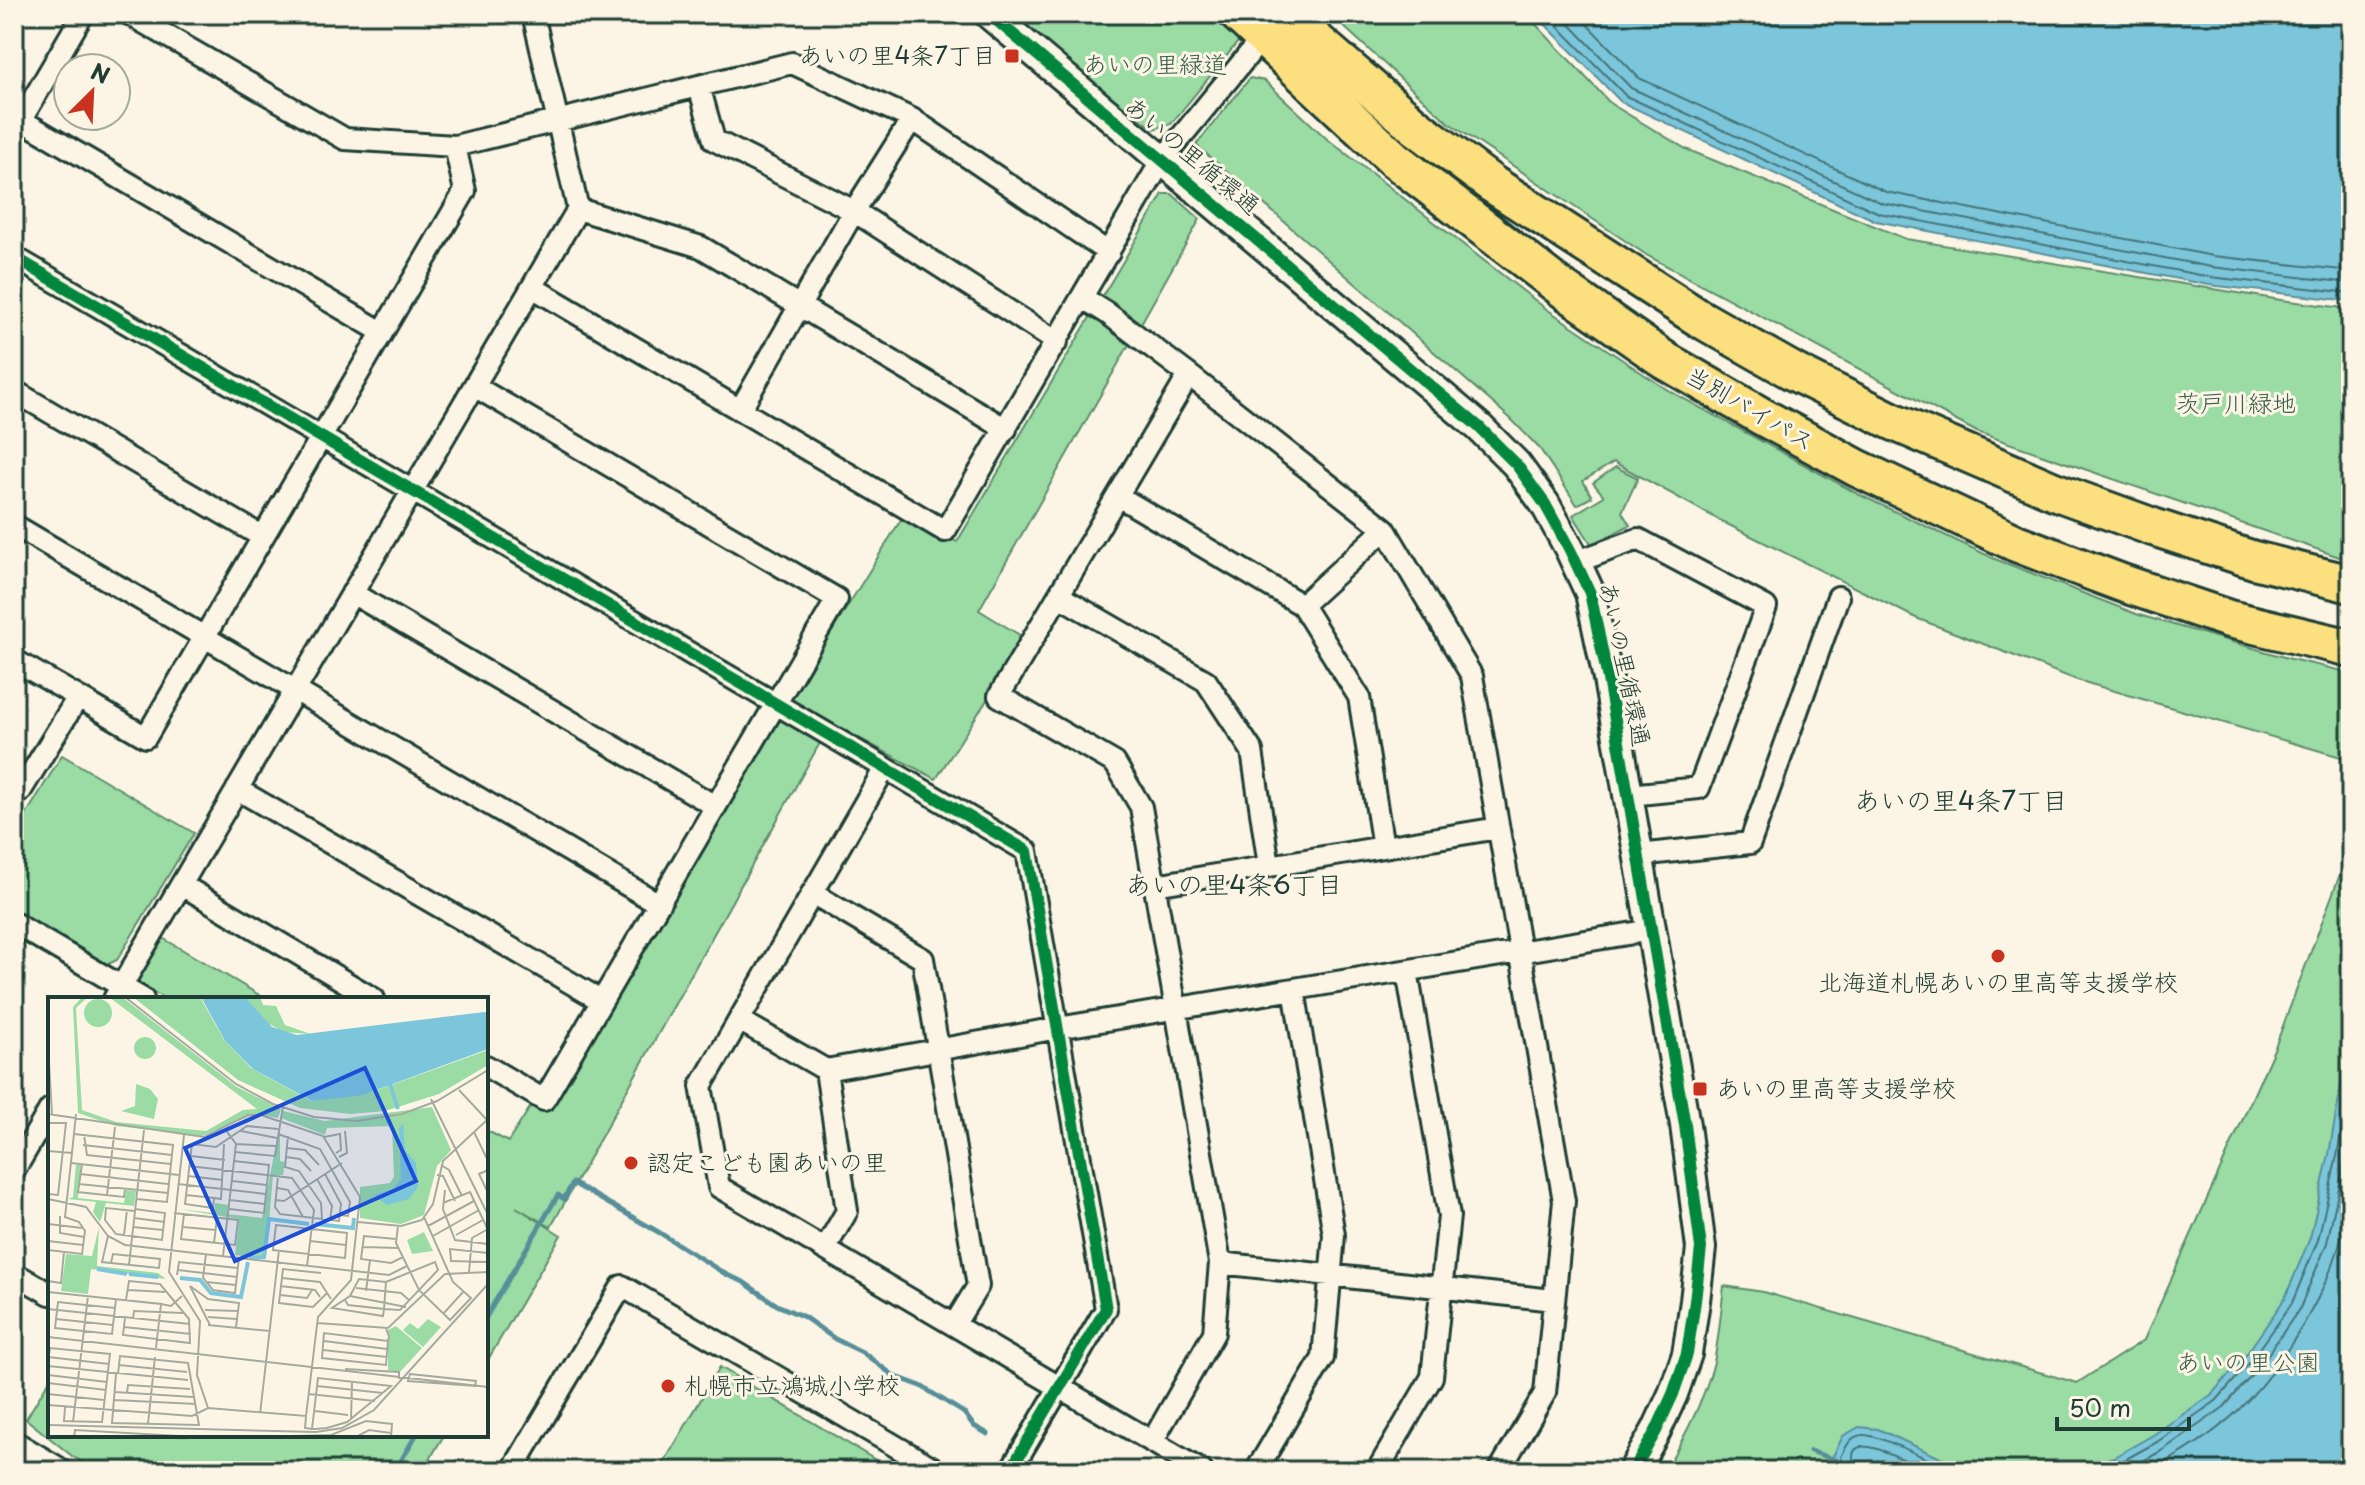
<svg xmlns="http://www.w3.org/2000/svg" width="2365" height="1485" font-family="'Playpen Sans','Klee One',sans-serif">
	<rect width="100%" height="100%" fill="#fcf5e5"/>
	<filter id="ink" filterUnits="userSpaceOnUse"><feTurbulence type="fractalNoise" baseFrequency=".0125" numOctaves="2"/><feDisplacementMap in="SourceGraphic" scale="16" xChannelSelector="R" yChannelSelector="G"/><feConvolveMatrix kernelMatrix="1 2 1 2 8 2 1 2 1" color-interpolation-filters="sRGB"/></filter>
	<g filter="url(#ink)">
		<!-- green -->
		<path fill="#9bdca5" stroke="#5d8c6c" stroke-width="2" d="M1003,14H1220L1238,33V42L1171,124L1154,129Z
			M1330,14H1526L1611,104L1686,149L1906,239L2281,300L2351,309V561L1977,432L1648,256L1449,123Z
			M1250,78L1265,81L1326,138L1545,308L1666,389L1858,494L1995,559L2139,615L2291,659L2351,673V760L2077,680L1916,618L1721,521L1614,462L1583,481L1592,497L1577,505L1540,449L1511,419L1196,145Z
			M1163,194H1172L1200,219L979,610L1026,639L936,779L831,723L551,1227L516,1207L561,1235L486,1363V1130L508,1142L793,695L905,513L957,542Z
			M1616,467L1638,478L1622,512L1630,525L1592,545L1573,515L1604,496L1593,483Z
			M62,755L194,833L117,960L106,965L14,910V835Z
			M2351,845V1471H1664C1685,1437 1704,1401 1714,1362C1719,1337 1721,1311 1724,1286L1763,1292L2077,1383L2144,1340L2275,1047Z
			M144,927L266,999H165L117,970Z
			M720,1367L894,1471H659Z
			M50,1379V1435H444L423,1471H98L72,1456L26,1419Z"/>
		<!-- water -->
		<path fill="#7cc6dc" stroke="#578f99" stroke-width="2" d="M1535,14H2351V301L2209,285L1876,221L1621,102Z
			M2351,1046V1471H2039L2079,1467L2114,1457L2153,1435L2211,1395L2246,1355L2285,1298L2310,1238L2329,1154L2346,1057Z
			M1859,1427L1878,1429L1945,1460L1988,1471H1845L1829,1464L1843,1436Z"/>
		<g fill="none" stroke-linecap="round" stroke-linejoin="round">
			<!-- shore -->
			<path stroke="#447477" stroke-width="2" d="M1546,14L1626,96L1879,213L2210,277L2351,293
				M1560,14L1631,88L1882,203L2211,267L2351,283
				M1577,14L1639,78L1886,192L2213,256L2351,271
				M1845,1471L1841,1457C1846,1447 1850,1436 1862,1435C1879,1433 1935,1465 1957,1471
				M1855,1471C1855,1467 1853,1463 1853,1458C1851,1428 1915,1466 1927,1471
				M2094,1471L2117,1464L2157,1442L2216,1401L2252,1360L2292,1303L2318,1240L2337,1156L2351,1075
				M2125,1471L2163,1450L2224,1407L2260,1366L2300,1308L2327,1243L2351,1133
				M2150,1471C2176,1457 2209,1437 2231,1417C2276,1376 2321,1304 2339,1247C2344,1229 2347,1211 2351,1193"/>
			<!-- stream -->
			<path stroke="#578f99" stroke-width="5" d="M486,1317L558,1195L564,1199L573,1183L660,1233L727,1275L742,1281L777,1305L804,1317L835,1339L862,1352L894,1376L921,1386L964,1413L974,1426L988,1434
				M1810,1451L1836,1460
				M395,1471L416,1435"/>
			<defs>
				<path id="street" d="M129,14L345,139L455,146L792,63L912,119L1109,253
					M699,86L714,140L854,211L1057,342
					M21,120L382,332
					M14,132L83,14
					M578,209L701,247L1006,429
					M14,257L1027,851L1106,1309L1010,1471
					M532,287L945,531L1162,160L1267,32
					M1083,298L1107,313L1189,375L1385,529L1472,676L1564,1201L1545,1393L1499,1471
					M474,386L837,599L544,1100L486,1066
					M14,391L263,537
					M740,410L854,211L912,119
					M1118,496L1302,605L1359,697L1383,847
					M14,525L659,904
					M1576,562L1638,539L1766,607L1699,788L1629,795
					M352,593L715,806
					M1059,596L1206,681L1252,751L1269,866
					M1302,605L1385,529
					M14,660L78,697
					M885,768L701,1086L719,1187L1202,1471
					M14,789L20,792L78,697L146,737L465,191L455,146
					M237,789L602,1001
					M1639,855L1750,843L1838,597
					M182,885L374,999
					M1155,885L1498,828
					M812,893L923,959L978,1286L954,1325
					M14,923L143,999
					M114,999L578,209L533,14
					M739,1020L826,1070L1058,1028L1652,930
					M14,1171L50,1109
					M825,1249L847,1211L826,1070
					M1220,1263L1553,1300
					M14,1273L50,1294
					M1152,1442L1214,1333L1220,1263L1141,807L1115,763L999,696L1189,375
					M512,1471L622,1286L938,1471
					M1256,1471L1323,1358L1334,1235L1294,989
					M1377,1471L1432,1377L1449,1216L1407,971"/>
				<path id="secondary" d="M989,14L1479,427L1516,464L1545,504L1570,550L1590,593L1608,679L1685,1125L1701,1248L1695,1301L1687,1354L1673,1394L1656,1431L1633,1471
					M14,1446L56,1471"/>
				<path id="highway" d="M1238,14L1394,159L1563,289L1666,361L1761,416L1857,468L2016,543L2122,583L2229,619L2351,648
					M1285,14L1415,126L1492,184L1699,318L1794,372L1892,421L2054,491L2153,527L2254,560L2351,584"/>
			</defs>
			<!-- street casing -->
			<use href="#street" stroke="#1f3d34" stroke-width="26"/>
			<!-- secondary casing -->
			<use href="#secondary" stroke="#1f3d34" stroke-width="34"/>
			<!-- highway casing -->
			<use href="#highway" stroke="#1f3d34" stroke-width="42"/>
			<!-- street -->
			<use href="#street" stroke="#fcf5e5" stroke-width="20"/>
			<!-- secondary -->
			<use href="#secondary" stroke="#fcf5e5" stroke-width="28"/>
			<!-- highway -->
			<use href="#highway" stroke="#fce080" stroke-width="36"/>
			<defs>
				<path id="cycleway" d="M989,14L1479,427L1516,464L1545,504L1570,550L1590,593L1608,679L1685,1125L1701,1248L1695,1301L1687,1354L1673,1394L1656,1431L1633,1471
					M14,257L1027,851L1106,1309L1010,1471"/>
			</defs>
			<!-- cycleway casing -->
			<use href="#cycleway" stroke="#fcf5e5" stroke-width="17"/>
			<!-- cycleway -->
			<use href="#cycleway" stroke="#00873e" stroke-width="12"/>
		</g>
	</g>
	<!-- markers -->
	<g fill="#c8321e" stroke="#fcf5e5" stroke-width="3">
		<rect x="1004" y="48" width="16" height="16" rx="4"/>
		<circle cx="1998" cy="956" r="8"/>
		<rect x="1692" y="1081" width="16" height="16" rx="4"/>
		<circle cx="631" cy="1163" r="8"/>
		<circle cx="668" cy="1386" r="8"/>
	</g>
	<g text-anchor="middle" stroke-width="6" stroke-linejoin="round" paint-order="stroke">
		<!-- poi labels -->
		<g font-size="24" fill="#1f3d34" stroke="#fcf5e5" text-anchor="start">
			<text x="996" y="64" text-anchor="end">あいの里4条7丁目</text>
			<text x="1998" y="991" text-anchor="middle">北海道札幌あいの里高等支援学校</text>
			<text x="1716" y="1097">あいの里高等支援学校</text>
			<text x="647" y="1171">認定こども園あいの里</text>
			<text x="684" y="1394">札幌市立鴻城小学校</text>
		</g>
		<!-- park labels -->
		<g font-size="24" fill="#385d4b" stroke="#fcf5e5">
			<text x="1155" y="73">あいの里緑道</text>
			<text x="2236" y="412">茨戸川緑地</text>
			<text x="2248" y="1371">あいの里公園</text>
		</g>
		<!-- street labels -->
		<g font-size="24" fill="#1f3d34" stroke="#fcf5e5">
			<text transform="translate(1192 156) rotate(40)" y="8">あいの里循環通</text>
			<text transform="translate(1750 409) rotate(30)" y="8">当別バイパス</text>
			<text transform="translate(1624 664) rotate(78)" y="8">あいの里循環通</text>
		</g>
		<!-- neighbourhood labels -->
		<g font-size="26" fill="#1f3d34" stroke="#fcf5e5">
			<text x="1961" y="810">あいの里4条7丁目</text>
			<text x="1234" y="894">あいの里4条6丁目</text>
		</g>
	</g>
	<!-- overview -->
	<g transform="translate(48 997)">
		<rect width="440" height="440" fill="#fcf5e5"/>
		<path d="M34,0H40L28,11L34,113L68,125L158,134L195,113L209,112L61,0H74L189,90L233,112L230,121L208,117L154,139L68,129L30,116L25,10ZM85,0H152L176,43L203,71L263,104L321,96L440,53V68L391,97L337,114L302,117L252,111L190,83ZM195,0H212L215,8L228,9L237,28L263,37L235,35L208,19ZM36 16a14 14 0 1 1 28 0a14 14 0 1 1-28 0ZM86 51a11 11 0 1 1 22 0a11 11 0 1 1-22 0ZM88,87L102,92L110,102L106,122L73,114L87,109ZM384,110L403,153L389,169L376,218L353,227L312,221V190L342,186L346,180L344,129L279,131L277,138L233,121L235,114L277,124ZM232,126V164L237,165L235,178H225L218,262L187,258L191,222L131,212L166,216L167,206L180,208L179,217L214,221ZM28,168H33L30,201L76,206L78,193L88,194L86,209L58,206L52,225L45,215L48,205L20,202L25,200ZM51,230L49,269L110,276L118,282L43,272L40,297L13,294L18,257L44,259ZM376,235L385,254L364,257L359,243ZM380,322L393,330L375,350L355,333L362,326L370,332ZM348,329L374,351L352,375L340,373V333Z" fill="#9bdca5"/>
		<path d="M153,0H197L224,30L249,38L436,15L440,16V52L315,98L264,104L205,72L177,44ZM355,126L357,153L368,166L370,190L361,202L339,208L326,198L345,192L353,182L351,131Z" fill="#7cc6dc"/>
		<path fill="none" stroke="#7cc6dc" stroke-width="4" d="M342,87L350,112M267,227L305,231L306,221M201,261L216,260L221,222L261,227M49,272L79,277M81,277L110,280M132,281L152,283L163,296L193,300L200,265"/>
		<path fill="none" stroke="#a4ab9e" stroke-width="2" d="M77,0L188,87L225,107L266,120L309,124L354,117L389,104L440,73M0,48L4,117M411,93L439,123M383,102L440,218M0,117L156,140L200,118H213L275,139L312,200L303,283L270,320L258,419L160,411L144,419L0,408M0,126H18L10,198L0,197M193,134L229,141M426,135L440,164M26,137L125,148L119,205L89,202M230,137L272,152L302,205L300,219L292,218M36,138L39,158L123,167M136,138L121,275L152,324L149,378L160,411M240,139L237,170L251,174L273,206L274,222M276,140L292,137L293,153L288,156M176,147L173,202L166,201L165,211L137,207L144,147L168,150L199,129L230,132M188,147L228,149M35,148L124,158M239,151L257,153L271,168M0,154L24,156L17,220L31,225L37,234L34,257L0,253M187,155L227,159L235,109M24,156L28,117M143,159L177,163M238,160L252,162L263,174M291,160L299,156L297,134M23,166L131,178M34,167L30,195L76,200L77,192M393,168L401,173L414,199M141,169L244,181L266,213L259,269M440,173L431,177L440,196M32,177L120,187M389,178L395,179L407,204M140,179L175,183M230,179L227,210L232,217L291,224L293,207L277,177M269,182L284,209L282,223M184,184L219,188M31,187L120,196M130,187L218,197M229,191L240,193L255,220M397,193L395,212L407,243L440,247M59,198L67,130M138,198L166,201M0,202L38,210L60,239L77,248L341,278L359,269M182,203L217,207M228,203L236,204L294,166M395,206L422,195L440,233M181,212L216,216L221,168L186,164M87,214L58,211L57,223L68,237L114,243L117,216L87,212M126,216L190,223L187,248L133,242L136,217M12,219V236L36,240M86,221L117,225M310,225L353,229L374,223L385,207L395,164L440,122M0,227L34,231M228,228L299,236L297,261L225,253ZM350,229L348,246L371,293L402,323L423,301L405,285L376,220M380,229L426,204M85,230L115,233M135,230L168,233M76,238L79,213M408,238L435,223M60,239L54,265L111,271L112,262L65,257L63,266M385,239L431,213M348,242L316,239L313,262L343,266L355,260M0,244L35,248M262,244L298,248M166,246L169,221M315,250L350,251M158,257L155,281L165,293L187,296L191,261M175,259L188,147L177,132M403,263L402,252L440,256M402,264L440,265M387,265L390,273L352,313L336,312L338,285ZM81,268L96,133M130,273L189,280M421,275L424,241L440,232M273,276L235,272L231,306L265,310L279,296M129,278L131,265L190,271M234,281L272,285L283,302M0,284L13,286L16,255M158,285L188,288M232,289L267,293L272,300M308,291L353,296L361,303M80,293L117,295M318,294L322,263M0,295L113,307L108,351M232,298L259,301L264,293M302,299L358,310M297,303L300,308L336,312L335,319L284,311L302,299L311,282L338,285M113,307L123,309L134,299M67,311L10,305L7,331L64,337L68,302M0,312L142,327M157,313L190,314M395,317L416,294M160,320L189,322M77,321L75,338L142,346L141,322L112,287L81,284L78,303M8,322L65,328M85,322L86,314L135,316M269,326L340,331L397,277L440,275M160,328L222,334M162,328L142,289L160,302L191,306L188,330M76,330L143,337M338,332L341,339L340,344L338,368L274,361L276,336L340,344M0,340L440,390M276,344L339,352M275,353L339,360M0,360L61,367M0,364L2,351L62,357L54,425L16,424L17,410M71,368L139,375M0,369L140,383M297,372L351,375V382M68,377L64,426L151,428L140,366L72,359L70,377M362,377L428,384L427,389L360,384ZM0,378L59,385M0,386L58,393M269,389L335,396M67,395L145,400M79,396L80,388L142,392M0,397L56,403M261,397L327,404M66,403L148,407M267,414L300,418M212,417L231,253M258,419L257,431L264,432H267L279,431L299,425L343,389L270,381L264,432M303,423L304,385M25,425L40,299M100,427L107,360M0,428L268,435L294,431L326,413L440,287M26,440L27,433L149,440M210,440L283,438L318,424L344,427L343,440M308,440L321,433L343,436"/>
		<path fill="#1d4ed8" fill-opacity="0.15" stroke="#1d4ed8" stroke-width="4" d="M317,71L368,184L187,264L137,151Z"/>
		<rect width="440" height="440" fill="none" stroke="#1f3d34" stroke-width="4"/>
	</g>
	<!-- margin -->
	<rect width="2365" height="1485" fill="none" stroke="#fcf5e5" stroke-width="48"/>
	<rect x="24" y="24" width="2317" height="1437" fill="none" stroke="#1f3d34" stroke-width="3" filter="url(#ink)"/>
	<!-- north arrow -->
	<g transform="translate(92 92) rotate(24)"><circle r="38" fill="#fcf5e5" stroke="#a4ab9e" stroke-width="2"/>
	<path d="M0-6L14 30L0 20L-14 30Z" fill="#c8321e"/>
	<text y="-12" font-size="22" font-weight="bold" text-anchor="middle" fill="#1f3d34">N</text>
	</g>
	<!-- scale -->
	<path d="M2057 1417v12h132v-12" fill="none" stroke="#1f3d34" stroke-width="4"/>
	<text x="2069" y="1417" font-size="24" fill="#1f3d34" stroke="#fcf5e5" stroke-width="6" paint-order="stroke">50 m</text>
</svg>
